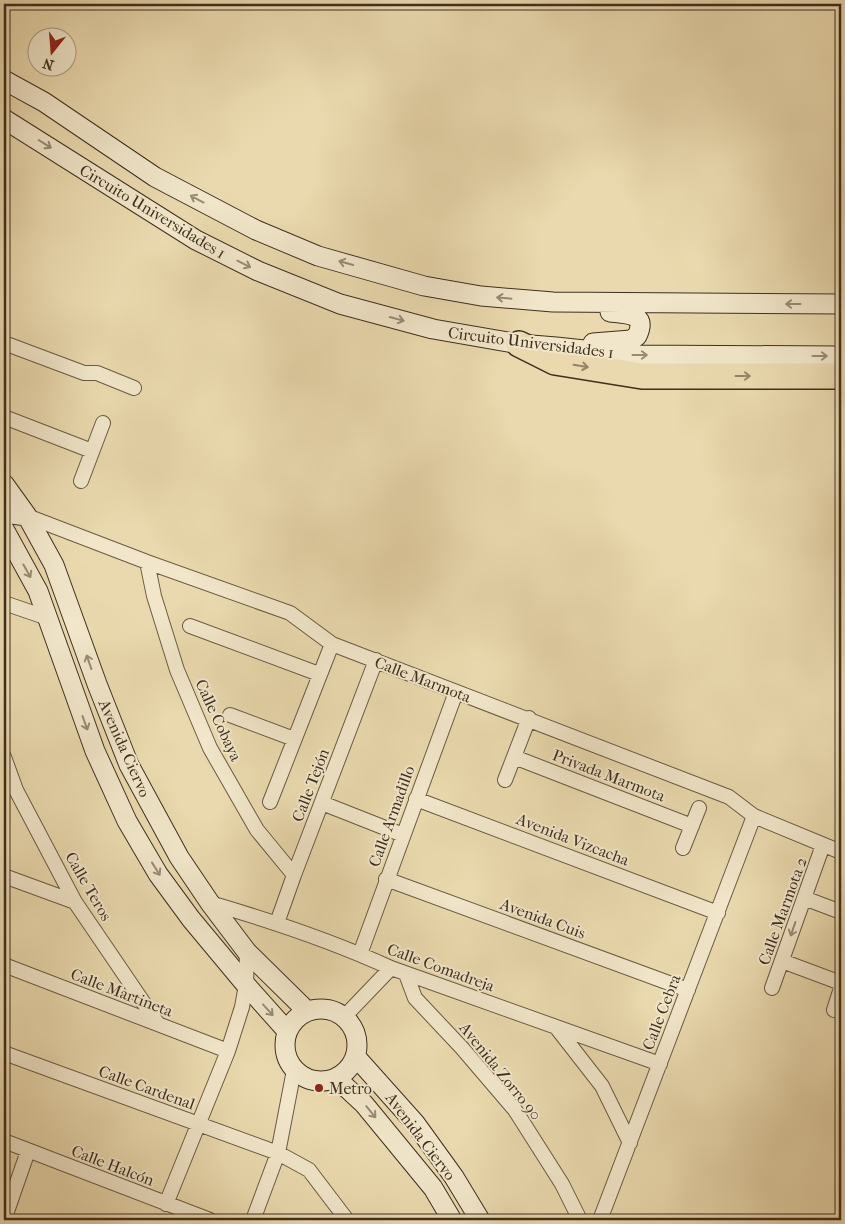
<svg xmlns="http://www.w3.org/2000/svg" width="845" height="1224" font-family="'IM FELL French Canon',serif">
	<rect width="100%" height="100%" fill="#ead9ae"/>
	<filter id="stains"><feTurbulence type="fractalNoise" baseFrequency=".004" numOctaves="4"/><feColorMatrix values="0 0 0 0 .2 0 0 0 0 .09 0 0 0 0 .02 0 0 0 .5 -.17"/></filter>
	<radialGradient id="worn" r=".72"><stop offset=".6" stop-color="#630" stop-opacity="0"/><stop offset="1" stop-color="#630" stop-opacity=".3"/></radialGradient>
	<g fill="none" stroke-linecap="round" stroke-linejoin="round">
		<defs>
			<path id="street" d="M4,343L84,373H97L134,388
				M4,417L92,451
				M81,481L103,423
				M27,516L147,562L290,613L332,644L729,797L754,816L841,852
				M147,562L154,596L177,670L210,748L257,830L294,875
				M4,603L48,618
				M190,626L319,674
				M230,715L294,739
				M4,757L16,790L75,902L158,1024
				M514,757L692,826
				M505,780L529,718
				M416,799L718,913
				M270,802L332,644
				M322,803L403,835
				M683,848L699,808
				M4,876L75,902
				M386,879L688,990
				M804,898L841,912
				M210,903C272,921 332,941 391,968L660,1064
				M277,923L294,875L376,660
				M360,954L456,692
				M782,961L841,983
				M4,965L228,1051
				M406,974L415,998L462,1048L515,1110L562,1184L580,1220
				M772,988L823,845
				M834,1010L841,988
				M344,1017L391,968
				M556,1027L602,1086L630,1143
				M4,1053L278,1153L309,1170L347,1220
				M4,1141L210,1220
				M166,1204L228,1051L242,1007L246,985L247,952
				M4,1220L28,1151
				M253,1220L278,1153L294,1070
				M600,1220L754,816"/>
			<path id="secondary" d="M4,80L44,102L155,177L256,230L318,256L424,286L481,296L553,302L841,304
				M4,119L196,240L258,271L340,304L433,329L519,344L556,347L631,355L841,356
				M593,343L631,340L637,336C648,313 627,314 610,312
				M4,484L27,516L54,565L97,684L129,765L179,857L210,903L247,952L307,1011
				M4,513L27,516
				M4,529L38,591L95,751L127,821L158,874L191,919L246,985L287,1031
				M285 1045a36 36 0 1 1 72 0a36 36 0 1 1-72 0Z
				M356,1057L415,1123L454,1177L480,1220
				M336,1078L364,1104L433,1188L452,1220"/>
			<path id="highway" d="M519,344L555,362L642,376H841"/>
		</defs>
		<!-- street casing -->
		<use href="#street" stroke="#6a5a43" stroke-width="16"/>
		<!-- secondary casing -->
		<use href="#secondary" stroke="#3f2f1f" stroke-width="21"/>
		<!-- highway casing -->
		<use href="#highway" stroke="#3f2f1f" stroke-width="28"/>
		<!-- street -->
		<use href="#street" stroke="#f1e6ca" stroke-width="14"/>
		<!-- secondary -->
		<use href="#secondary" stroke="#f1e6ca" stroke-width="19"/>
		<!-- highway -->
		<use href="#highway" stroke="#ead9ae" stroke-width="25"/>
	</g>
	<!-- one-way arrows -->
	<defs><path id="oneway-shaft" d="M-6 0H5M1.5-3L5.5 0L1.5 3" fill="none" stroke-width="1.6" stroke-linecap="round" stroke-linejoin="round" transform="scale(1.25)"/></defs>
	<g stroke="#988a74">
		<use href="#oneway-shaft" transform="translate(45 144) rotate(32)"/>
		<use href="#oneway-shaft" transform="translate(197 199) rotate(-152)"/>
		<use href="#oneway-shaft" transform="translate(346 263) rotate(-164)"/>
		<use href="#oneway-shaft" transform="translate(244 264) rotate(27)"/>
		<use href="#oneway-shaft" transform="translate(504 298) rotate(-175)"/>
		<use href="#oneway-shaft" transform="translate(793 304) rotate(-180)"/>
		<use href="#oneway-shaft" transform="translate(397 319) rotate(15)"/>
		<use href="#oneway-shaft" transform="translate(640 355)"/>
		<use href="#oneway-shaft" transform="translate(820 356)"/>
		<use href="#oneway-shaft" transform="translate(27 571) rotate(61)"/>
		<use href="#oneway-shaft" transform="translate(89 662) rotate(-109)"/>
		<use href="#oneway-shaft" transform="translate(85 723) rotate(70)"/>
		<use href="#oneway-shaft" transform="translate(156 869) rotate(58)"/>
		<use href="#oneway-shaft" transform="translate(793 929) rotate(109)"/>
		<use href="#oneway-shaft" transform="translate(268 1010) rotate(48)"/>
		<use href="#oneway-shaft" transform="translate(371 1112) rotate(51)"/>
	</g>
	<g stroke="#948466">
		<use href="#oneway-shaft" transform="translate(581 366) rotate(9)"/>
		<use href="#oneway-shaft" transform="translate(743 376)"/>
	</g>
	<!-- markers -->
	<circle fill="#8f2418" stroke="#f1e6ca" stroke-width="2" cx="319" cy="1088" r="5"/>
	<g text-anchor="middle" stroke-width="4" stroke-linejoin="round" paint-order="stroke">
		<!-- street labels -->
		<g font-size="16" fill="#3f2f1f" stroke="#f1e6ca">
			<text transform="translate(153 211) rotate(31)" y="6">Circuito Universidades 1</text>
			<text transform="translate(531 342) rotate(7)" y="6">Circuito Universidades 1</text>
			<text transform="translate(423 679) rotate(21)" y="6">Calle Marmota</text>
			<text transform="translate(219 720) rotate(65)" y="6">Calle Cobaya</text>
			<text transform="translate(125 748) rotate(66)" y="6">Avenida Ciervo</text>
			<text transform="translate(609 775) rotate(21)" y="6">Privada Marmota</text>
			<text transform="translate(310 785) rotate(-69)" y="6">Calle Tejón</text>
			<text transform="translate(391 816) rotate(-70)" y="6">Calle Armadillo</text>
			<text transform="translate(573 839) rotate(21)" y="6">Avenida Vizcacha</text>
			<text transform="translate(89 886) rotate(60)" y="6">Calle Teros</text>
			<text transform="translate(782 911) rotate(-70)" y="6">Calle Marmota 2</text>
			<text transform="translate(543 918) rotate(20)" y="6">Avenida Cuis</text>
			<text transform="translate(441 967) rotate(20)" y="6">Calle Comadreja</text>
			<text transform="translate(122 992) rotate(21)" y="6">Calle Martineta</text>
			<text transform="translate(661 1012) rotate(-69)" y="6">Calle Cebra</text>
			<text transform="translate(501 1071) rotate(51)" y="6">Avenida Zorro 90</text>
			<text transform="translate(147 1087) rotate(20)" y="6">Calle Cardenal</text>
			<text transform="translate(421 1136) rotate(53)" y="6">Avenida Ciervo</text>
			<text transform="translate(113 1165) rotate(21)" y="6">Calle Halcón</text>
		</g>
		<!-- poi labels -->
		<g font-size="16" fill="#3f2f1f" stroke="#f1e6ca" text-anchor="start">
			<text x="329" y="1094">Metro</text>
		</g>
	</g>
	<!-- margin -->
	<rect width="845" height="1224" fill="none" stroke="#ead9ae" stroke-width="20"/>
	<rect x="5" y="5" width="835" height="1214" fill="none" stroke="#3f2f1f" stroke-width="2.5"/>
	<rect x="10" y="10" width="825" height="1204" fill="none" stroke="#3f2f1f"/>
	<!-- north arrow -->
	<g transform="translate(52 52) rotate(197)"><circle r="24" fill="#f1e6ca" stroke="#aa9d86"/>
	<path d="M0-4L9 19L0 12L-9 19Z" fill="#8f2418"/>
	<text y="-8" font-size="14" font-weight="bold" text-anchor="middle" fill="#3f2f1f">N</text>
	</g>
	<rect width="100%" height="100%" filter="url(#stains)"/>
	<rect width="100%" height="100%" fill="url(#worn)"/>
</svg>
